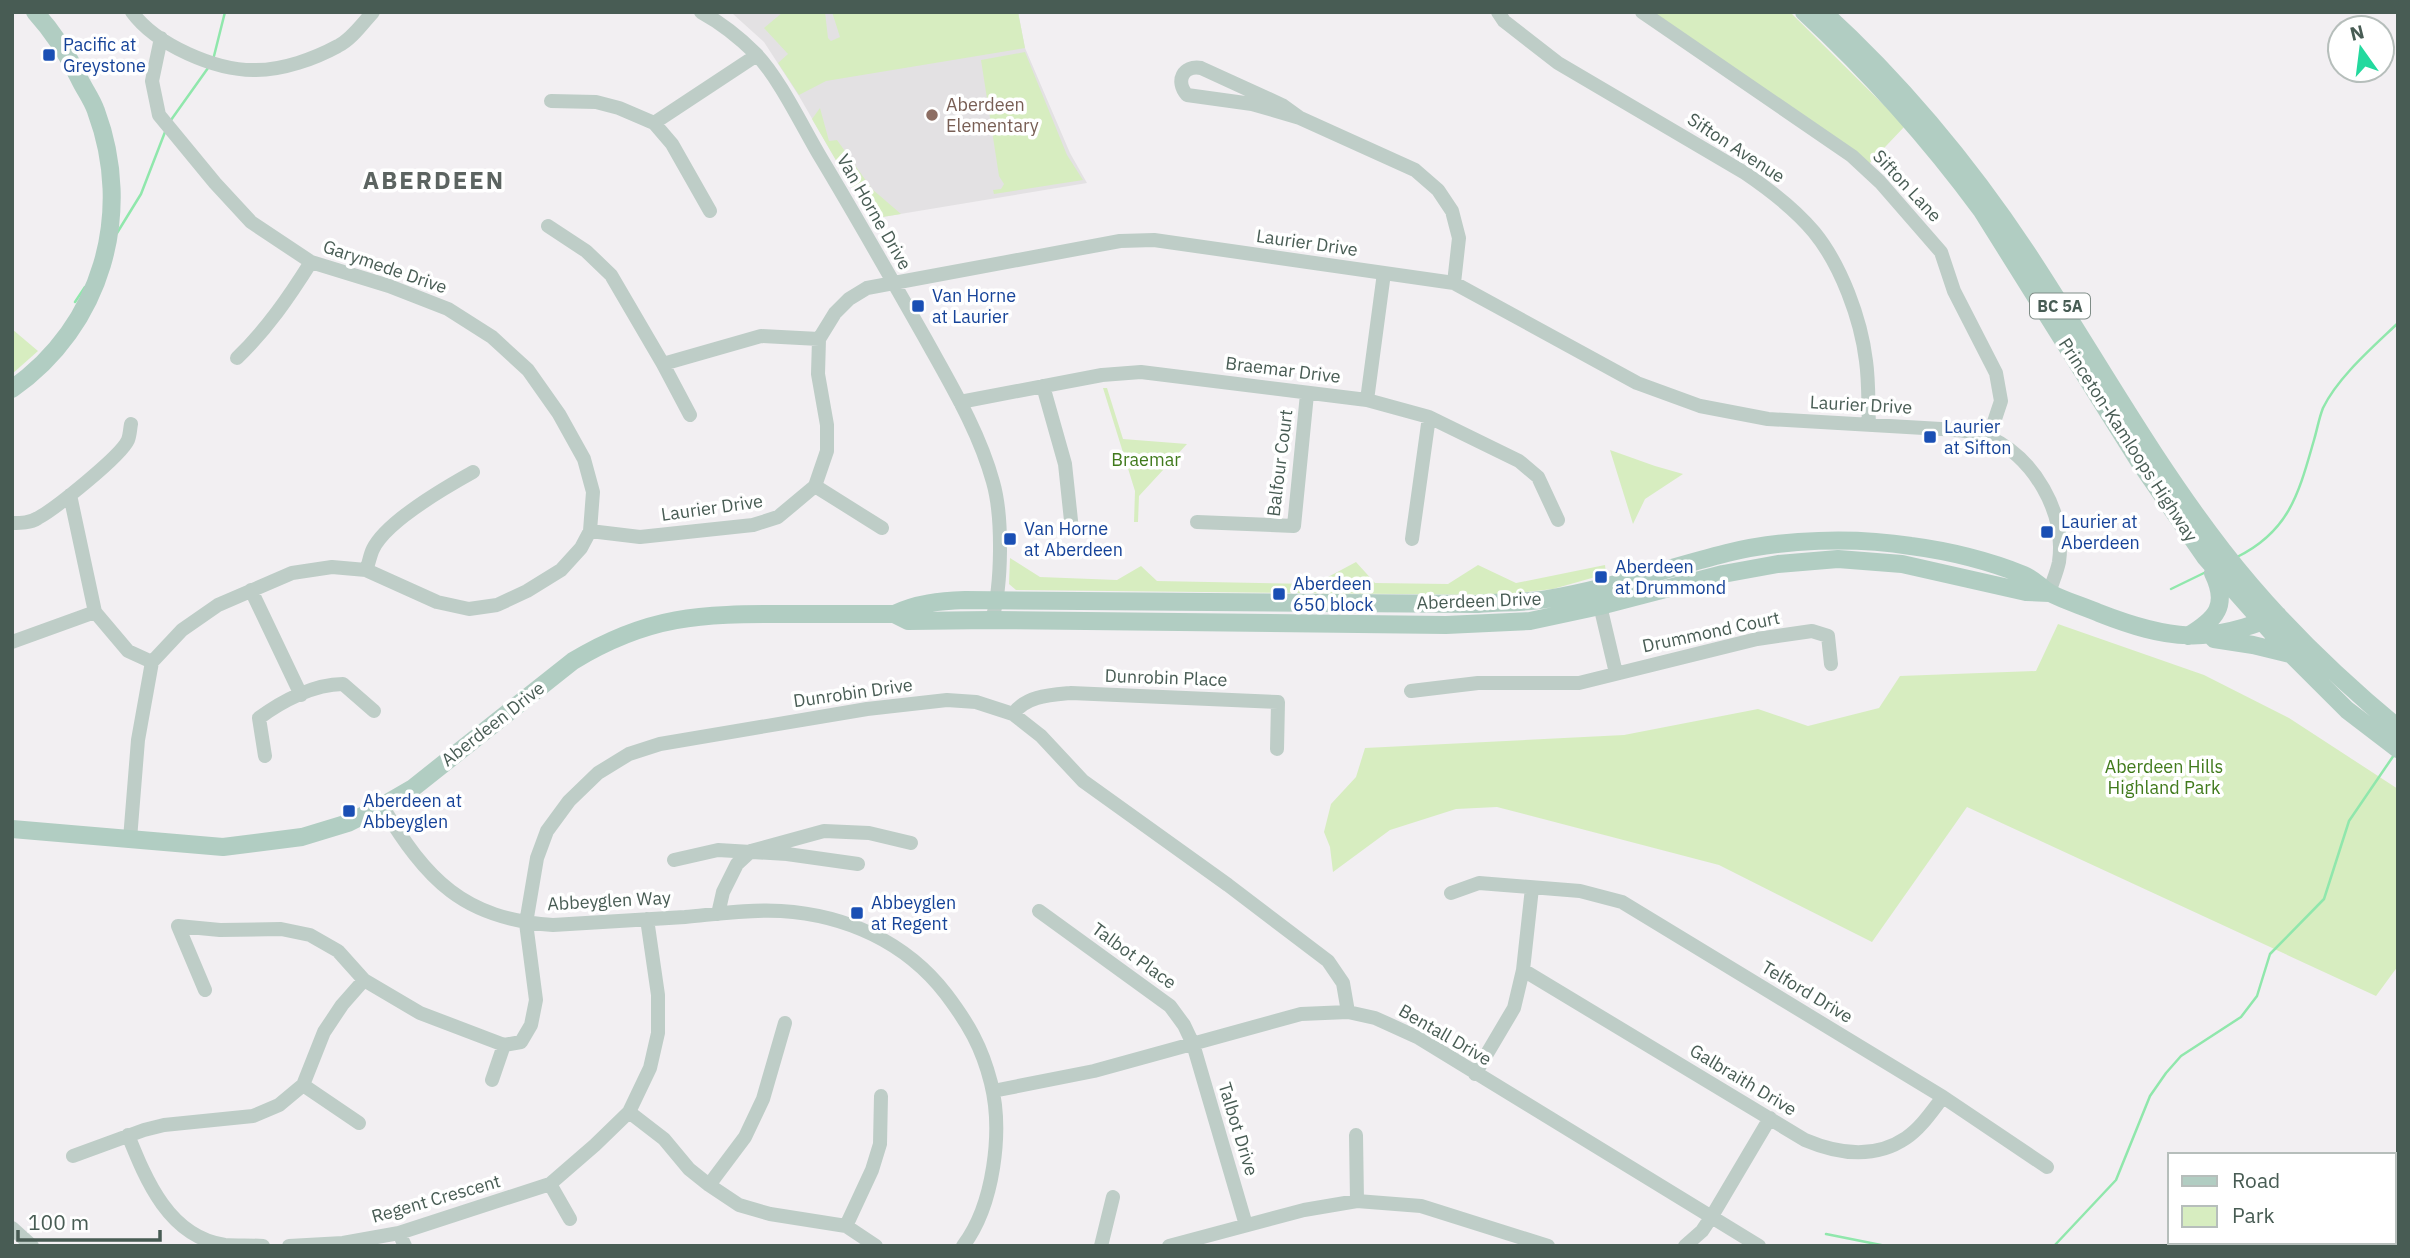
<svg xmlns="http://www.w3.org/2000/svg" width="2410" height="1258" font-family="'IBM Plex Sans',sans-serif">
	<rect width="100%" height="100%" fill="#f2eff2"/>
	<!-- education -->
	<path fill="#e3e1e3" d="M735,12H1018L1025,48L1070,153L1087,183L870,219L799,96L764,42L733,14Z"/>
	<!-- green -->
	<path fill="#d7edc0" d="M783,12H825L828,38L831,41L840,37L832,12H1018L1025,48L826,81L799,95L778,63L788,54L764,28Z
		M1645,12H1790L1905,126L1868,165Z
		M1025,52L1067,155L1083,180L994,194L993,190L1001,189L1004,184L999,176L981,60Z
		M820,108L829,141L837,140L872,189L901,214L870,219L812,119Z
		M12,329L38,351L12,374Z
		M1103,388H1107L1123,439L1187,444L1139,496L1138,522H1134L1135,491Z
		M1610,450L1655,466L1683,474L1645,499L1633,524Z
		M1010,558L1040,577L1117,580L1141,566L1157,581L1315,584L1356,562L1375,583L1448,584L1478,565L1516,583L1605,565L1606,574L1553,589L1499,595L1016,590L1009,584Z
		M2058,624L2204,675L2289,718L2398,789V966L2376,996L1967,807L1872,942L1719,865L1497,807L1456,809L1390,830L1333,872L1330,847L1324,832L1331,804L1356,777L1365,748L1624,735L1758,709L1808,726L1879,708L1900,676L2036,671Z"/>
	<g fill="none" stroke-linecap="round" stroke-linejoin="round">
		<!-- stream -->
		<path stroke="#90e7ac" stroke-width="2.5" d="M214,56L225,12
			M171,120L208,68
			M117,233L141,194L165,132
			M75,302L85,287
			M2237,557C2290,531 2299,492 2314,440C2317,430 2319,418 2323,408C2338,377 2373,347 2398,323
			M2171,589L2206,572
			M1826,1234L1886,1246
			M2054,1246L2116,1180L2150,1096L2166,1073L2181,1056L2241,1017L2257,996L2270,954L2324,899L2349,821L2394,755"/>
		<!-- minor -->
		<path stroke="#becdc7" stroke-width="14" d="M132,12C156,45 216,71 256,70C283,70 314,59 338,46C351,40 363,23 373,12
			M701,12C721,23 741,39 756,54C780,79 803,128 821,158C857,218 891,278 925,338C951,385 979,431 993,482C1003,517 1002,585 992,620
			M1498,12L1504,21L1558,63L1745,173C1770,190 1795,209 1814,232C1841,265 1861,319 1866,361C1869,382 1868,404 1869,425
			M1642,12L1852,156L1880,182L1941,252L1954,291L1996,373L2001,401L1989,437
			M551,101L596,102L619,108L654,123L672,144L710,211
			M1300,118L1282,105L1201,68C1183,65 1175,81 1187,95L1252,104L1300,118L1415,170L1438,190L1452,211L1459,238L1454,283
			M654,123L757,55
			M548,226L586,251L611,275L663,364L690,415
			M237,358C267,329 289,297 311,262
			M663,364L761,336L819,339
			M1043,386L1065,464L1072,530
			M1367,400L1384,273
			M960,402L1102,375L1141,372L1367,400L1429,417L1519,461L1538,477L1558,520
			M815,486L882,528
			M70,495L95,612L128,651L152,662
			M1197,522L1294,526L1307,394
			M12,523C21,523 30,523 38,518C56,508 121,456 128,440C130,435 130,429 131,424
			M590,531L640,537L753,525L778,517L815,486L827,451V425L818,374L819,339L835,313L849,299L867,288L1120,241L1154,240L1454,283L1637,383L1700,406L1768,419L1941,429C1957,430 1975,431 1989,437C2034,458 2066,512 2059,562C2057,572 2052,583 2049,593
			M1412,539L1429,417
			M366,570C369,563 370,555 373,549C386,522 446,487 473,472
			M251,590L301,695
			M1598,597L1616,673
			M12,642L95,612
			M1411,691L1478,683H1579L1757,639L1812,631L1828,636L1831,664
			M1013,714C1026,696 1049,695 1071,693L1278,702L1277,749
			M265,756L259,718C282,701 314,684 343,684L374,711
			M382,806C427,880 463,919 553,925C597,922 641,920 685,917C717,914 750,909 781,911C846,915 906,942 946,994C968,1023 982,1047 991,1083C1003,1131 994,1205 963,1246
			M130,839L138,740L152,662L182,630L218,605L292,573L332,567L366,570L437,602L469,609L497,605L527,591L561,570L581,548L590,531L593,492L584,459L559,414L528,370L492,337L448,309L389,286L311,262L251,222L215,183L159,115L152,81L161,38
			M674,860L718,850L787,854L858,864
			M1451,893L1479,883L1580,891L1622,902L1943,1097L2047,1167
			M1039,911L1170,1006L1184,1025L1193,1044L1246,1225
			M718,914L723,892L737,864L751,851L824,831L869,833L911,843
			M1523,970L1805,1140C1838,1154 1875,1159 1906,1138C1921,1128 1932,1111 1943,1097
			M205,990L178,926L220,930L281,929L310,935L338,951L364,980L420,1013L504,1045
			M504,1045L521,1042L531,1025L536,1000L526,923L537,858L547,831L569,801L598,773L629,754L660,744L867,709L947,700L976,702L1013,714L1041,736L1083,781L1228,885L1328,961L1343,983L1348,1012
			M1475,1074L1514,1008L1523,970L1532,888
			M492,1080L504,1045
			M303,1085L359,1123
			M993,1091L1094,1071L1301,1014L1348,1012L1375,1018L1419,1038L1759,1246
			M629,1112L664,1139L689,1169L709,1185L739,1205L770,1214L846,1226L876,1246
			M128,1135C146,1180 169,1237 225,1245C237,1246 251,1245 263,1246
			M1356,1135L1357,1201
			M73,1156L144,1130L164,1125L253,1116L279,1105L303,1085L324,1032L342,1005L364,980
			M550,1184L570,1219
			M709,1185L745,1137L763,1099L785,1023
			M846,1226L872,1170L880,1144L881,1096
			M12,1228L32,1246
			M399,1233L405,1246
			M289,1246L343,1243L399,1233L550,1184L595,1145L629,1112L650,1068L658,1033V995L647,919
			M1101,1246L1113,1197
			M1169,1246L1304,1210L1357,1201L1421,1206L1548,1246
			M1685,1246L1702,1231L1712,1216L1770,1118"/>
		<!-- major -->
		<path stroke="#b1cdc2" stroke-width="18" d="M1804,12C1870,73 1929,139 1982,211L2140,463L2205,557L2291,654L2347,710L2398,749
			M1823,12C1902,84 1969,165 2028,254C2093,353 2150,457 2223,551C2274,617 2334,675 2398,728
			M12,389C102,326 134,213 96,111C92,99 84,89 79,78C67,53 54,33 35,12
			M894,614C917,603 940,601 965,600L1478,604C1501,602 1524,603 1547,599C1608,589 1667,568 1727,553C1783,539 1854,537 1911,546C1949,551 1989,561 2024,575C2034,579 2041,588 2050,593C2065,601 2083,606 2099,613C2168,640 2209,645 2278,615
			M2188,636C2216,619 2229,606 2213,573
			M2214,639L2253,645L2290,654
			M12,829L223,847L302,837L348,823L382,806L413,788L573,661C649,615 700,614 786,614C822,614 858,614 894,614L908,621L992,620L1446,625L1530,621L1600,606L1723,574L1778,564L1838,559L1902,564L2026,592L2049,593"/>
	</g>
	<!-- markers -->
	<g fill="#1a4fb4" stroke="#fff" stroke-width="2.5">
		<rect x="42" y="48" width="14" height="14" rx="3.5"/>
		<rect x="911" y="299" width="14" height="14" rx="3.5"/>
		<rect x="1923" y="430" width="14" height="14" rx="3.5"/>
		<rect x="2040" y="525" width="14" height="14" rx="3.5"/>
		<rect x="1003" y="532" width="14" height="14" rx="3.5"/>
		<rect x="1594" y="570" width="14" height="14" rx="3.5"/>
		<rect x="1272" y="587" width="14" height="14" rx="3.5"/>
		<rect x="342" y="804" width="14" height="14" rx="3.5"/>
		<rect x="850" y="906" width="14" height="14" rx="3.5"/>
	</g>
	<circle fill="#8d6e63" stroke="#fff" stroke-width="2.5" cx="932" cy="115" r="7"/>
	<g text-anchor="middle" stroke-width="7" stroke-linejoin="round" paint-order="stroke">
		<!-- shield labels -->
		<rect fill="#fff" stroke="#7f8d87" stroke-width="2" x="2030" y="293.5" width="60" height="25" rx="5"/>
		<g font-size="16" font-weight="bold" fill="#485c54">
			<text x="2060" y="312">BC 5A</text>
		</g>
		<!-- transit labels -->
		<g font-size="18" fill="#164399" stroke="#fff" text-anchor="start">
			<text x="63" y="51">Pacific at<tspan x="63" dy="21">Greystone</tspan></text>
			<text x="932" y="302">Van Horne<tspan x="932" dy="21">at Laurier</tspan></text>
			<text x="1944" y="433">Laurier<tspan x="1944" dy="21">at Sifton</tspan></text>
			<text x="2061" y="528">Laurier at<tspan x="2061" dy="21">Aberdeen</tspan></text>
			<text x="1024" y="535">Van Horne<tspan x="1024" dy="21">at Aberdeen</tspan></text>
			<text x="1615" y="573">Aberdeen<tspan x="1615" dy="21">at Drummond</tspan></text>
			<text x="1293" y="590">Aberdeen<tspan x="1293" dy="21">650 block</tspan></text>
			<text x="363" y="807">Aberdeen at<tspan x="363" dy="21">Abbeyglen</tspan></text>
			<text x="871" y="909">Abbeyglen<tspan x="871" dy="21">at Regent</tspan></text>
		</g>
		<!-- education labels -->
		<g font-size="18" fill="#785e54" stroke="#fff" text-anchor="start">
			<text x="946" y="111">Aberdeen<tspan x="946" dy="21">Elementary</tspan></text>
		</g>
		<!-- street labels -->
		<g font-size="18" fill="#485c54" stroke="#fff">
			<text transform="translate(1736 148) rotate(33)" y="6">Sifton Avenue</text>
			<text transform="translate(1907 186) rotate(47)" y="6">Sifton Lane</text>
			<text transform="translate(874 212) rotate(60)" y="6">Van Horne Drive</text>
			<text transform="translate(1307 243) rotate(8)" y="6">Laurier Drive</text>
			<text transform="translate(385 267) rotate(19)" y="6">Garymede Drive</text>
			<text transform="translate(1283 370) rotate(7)" y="6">Braemar Drive</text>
			<text transform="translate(1861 405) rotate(3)" y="6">Laurier Drive</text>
			<text transform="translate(2128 440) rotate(57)" y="6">Princeton-Kamloops Highway</text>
			<text transform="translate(1280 463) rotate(-83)" y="6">Balfour Court</text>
			<text transform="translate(712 508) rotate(-8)" y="6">Laurier Drive</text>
			<text transform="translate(1479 601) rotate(-2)" y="6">Aberdeen Drive</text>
			<text transform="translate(1711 632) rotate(-12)" y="6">Drummond Court</text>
			<text transform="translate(1166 678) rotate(2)" y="6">Dunrobin Place</text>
			<text transform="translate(853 693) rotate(-8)" y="6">Dunrobin Drive</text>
			<text transform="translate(493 724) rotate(-38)" y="6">Aberdeen Drive</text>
			<text transform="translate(609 901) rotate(-3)" y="6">Abbeyglen Way</text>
			<text transform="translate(1134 956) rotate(36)" y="6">Talbot Place</text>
			<text transform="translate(1807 992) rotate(31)" y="6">Telford Drive</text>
			<text transform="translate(1445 1035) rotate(30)" y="6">Bentall Drive</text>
			<text transform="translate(1743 1080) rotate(31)" y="6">Galbraith Drive</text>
			<text transform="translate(1238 1129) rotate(73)" y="6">Talbot Drive</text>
			<text transform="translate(436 1199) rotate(-16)" y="6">Regent Crescent</text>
		</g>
		<!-- park labels -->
		<g font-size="18" fill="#407a1c" stroke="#fff">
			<text x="1146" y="466">Braemar</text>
			<text x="2164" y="773">Aberdeen Hills<tspan x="2164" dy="21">Highland Park</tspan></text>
		</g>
		<!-- district labels -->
		<g font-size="24" font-weight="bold" letter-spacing="2" fill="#5c6461" stroke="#fff">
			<text x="434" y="189">ABERDEEN</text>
		</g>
	</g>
	<!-- border -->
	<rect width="2410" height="1258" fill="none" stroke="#485c54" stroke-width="28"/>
	<!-- legend -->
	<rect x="2168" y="1153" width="228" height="91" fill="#ffffff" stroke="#b6bebb" stroke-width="2"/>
	<rect x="2182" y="1176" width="35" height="10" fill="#b1cdc2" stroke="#b6bebb" stroke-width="2"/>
	<text x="2232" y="1188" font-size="21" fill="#485c54">Road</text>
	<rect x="2182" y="1206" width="35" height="21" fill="#d7edc0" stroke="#b6bebb" stroke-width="2"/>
	<text x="2232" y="1223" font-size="21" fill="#485c54">Park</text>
	<!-- north arrow -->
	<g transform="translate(2361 49) rotate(346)"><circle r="33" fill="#ffffff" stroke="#b6bebb" stroke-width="2"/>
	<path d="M0-5L12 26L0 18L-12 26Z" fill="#23d99e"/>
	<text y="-10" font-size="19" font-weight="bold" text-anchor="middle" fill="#485c54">N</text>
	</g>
	<!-- scale -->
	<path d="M18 1230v10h142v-10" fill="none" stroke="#485c54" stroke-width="3.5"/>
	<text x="28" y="1230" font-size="21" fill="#485c54" stroke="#ffffff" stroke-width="5" paint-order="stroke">100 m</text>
</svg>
